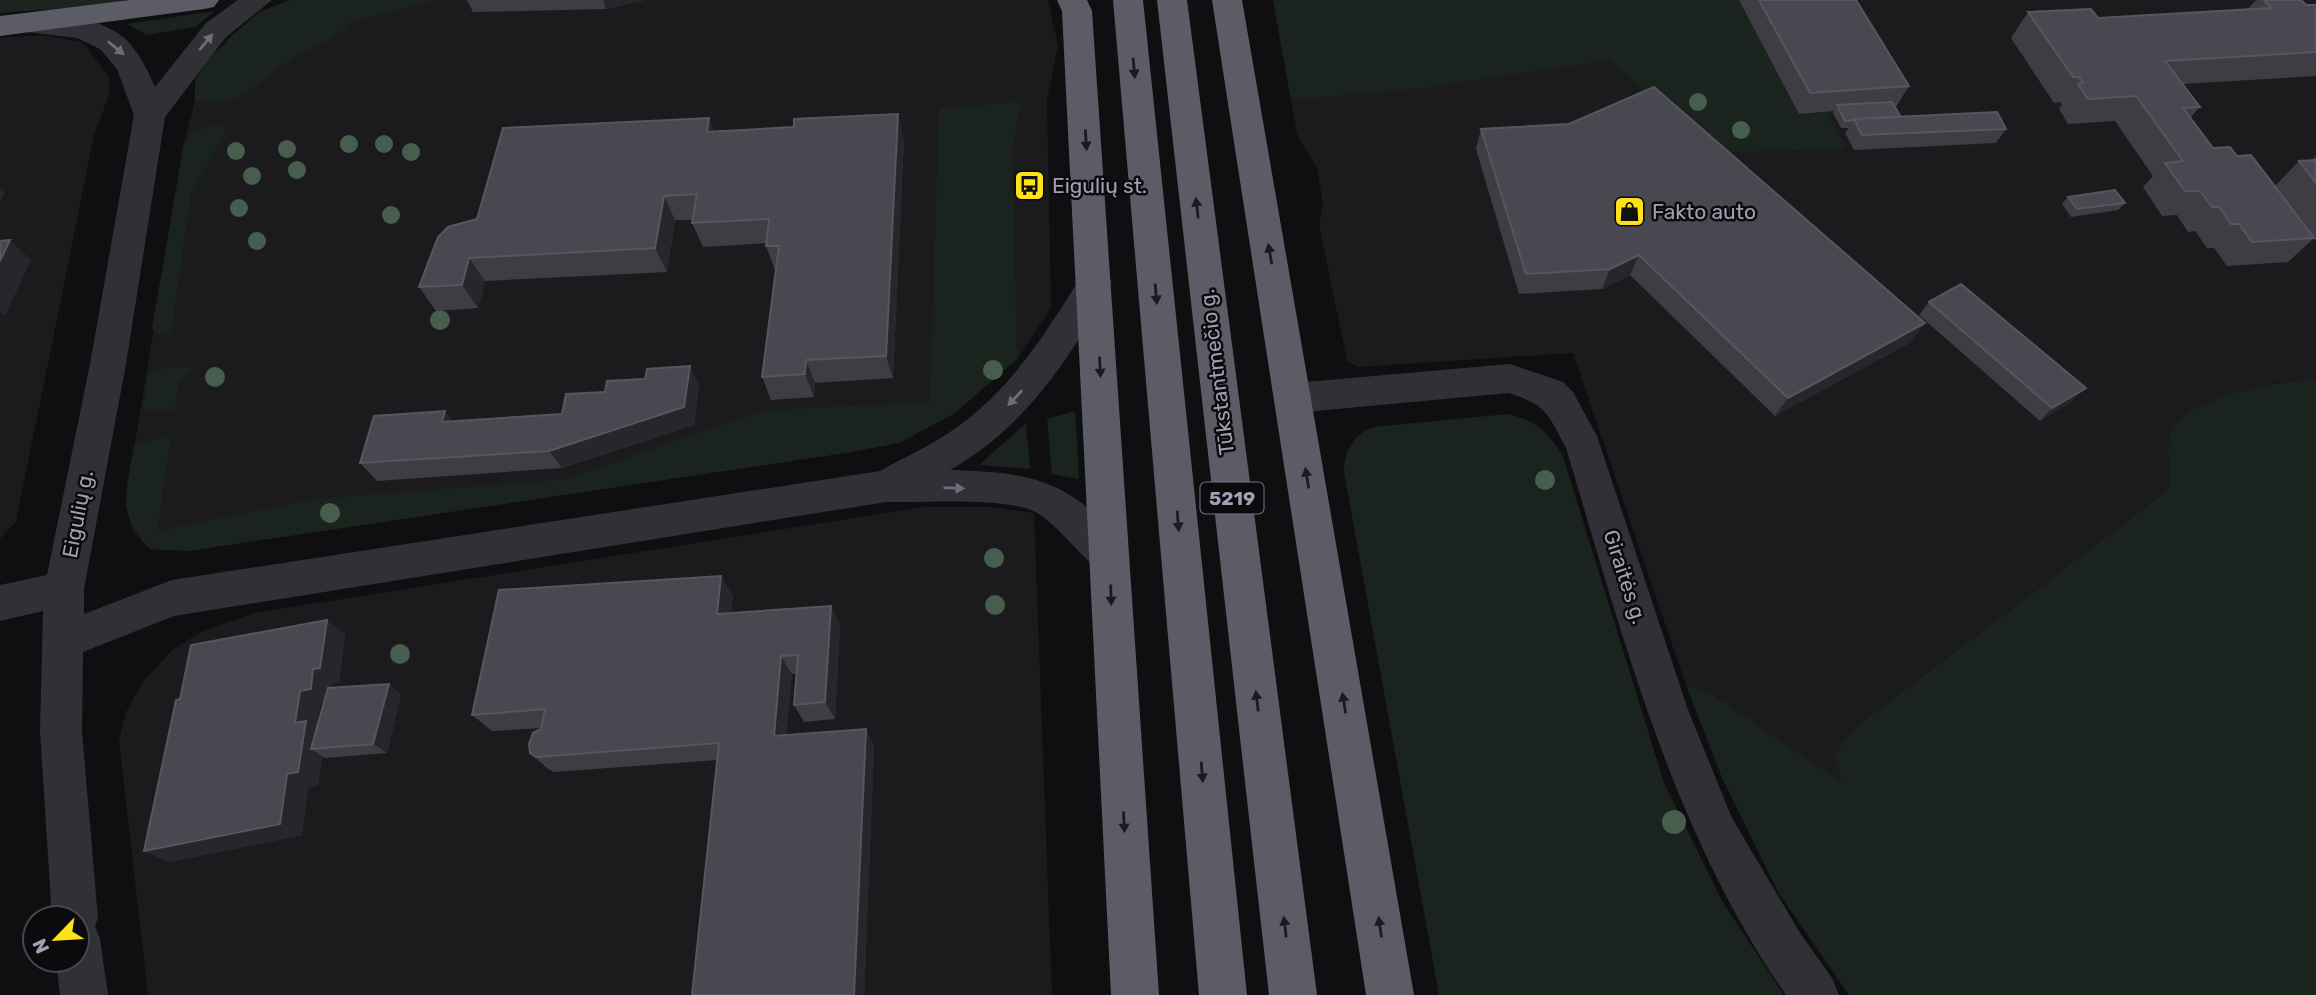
<svg xmlns="http://www.w3.org/2000/svg" width="2316" height="995" font-family="Rubik,sans-serif">
	<rect width="100%" height="100%" fill="#0f0f11"/>
	<!-- built -->
	<path fill="#1b1b1e" d="M290,0H1048L1058,46L1047,101L1051,308L1017,359L955,413L899,443L845,453L188,551L150,549L133,531L125,505L184,143L195,101V80L231,36L259,12Z
		M1273,0H2316V378L2275,383L2169,440L2173,472L2168,490L1856,727L1843,783L1715,696L1686,685L1573,353L1358,367L1347,361L1319,225L1323,204L1317,168L1297,134Z
		M42,35L83,42L108,76L110,92L94,135L16,522L0,539V38Z
		M923,507H990L1034,513L1052,995H148L119,741L126,712L143,682L172,650L203,631L254,613Z"/>
	<!-- green -->
	<path fill="#1b231e" d="M0,0H128L93,6L0,13Z
		M290,0H440L348,23L344,30C326,42 305,51 287,63C251,85 243,108 195,101V80L207,60L259,12Z
		M1273,0H1739L1799,113L1826,112L1847,149L1718,152L1610,60L1423,88L1291,100Z
		M215,11L195,27L147,35L127,24Z
		M1021,102L1012,149L1017,359L955,413L899,443L845,453L188,551L150,549C116,514 127,489 134,445L171,436L157,531L316,499L565,479L766,410L930,402L939,108Z
		M229,125L191,194L171,333L159,334L152,328L184,143C194,126 211,127 229,125Z
		M194,367L178,384L174,411L143,409L148,375L163,368Z
		M2316,378V995H1849L1778,892L1722,778L1686,685L1715,696L1842,782L1834,756L1856,727L2168,490C2173,471 2167,459 2169,442C2175,396 2280,382 2316,378Z
		M1075,411L1079,479L1052,474L1047,419Z
		M1508,414C1538,422 1546,430 1563,456L1664,783L1722,901L1784,995H1439L1344,472C1344,452 1353,434 1373,427Z
		M1026,423L1030,469L979,465Z"/>
	<g fill="none" stroke-linecap="round" stroke-linejoin="round">
		<!-- street -->
		<path fill="#303036" fill-rule="evenodd" d="M238,0H272L226,37L165,117L126,364L84,589V614L172,580L880,471C903,458 928,447 950,432C1009,393 1047,332 1083,273L1095,269L1107,273L1112,282C1072,356 1025,428 950,470C1013,472 1058,475 1104,523C1114,534 1123,543 1130,557L1124,569C1120,571 1113,574 1109,574C1090,572 1057,520 1031,510C998,497 923,503 886,502L174,616L83,652L82,731L98,918L95,926L100,939L108,995H60L56,960H77V918H52L40,731L43,611L0,621V585L47,575L90,364L134,115L117,69L100,49L77,38L19,31L14,24L19,17C48,9 99,17 123,37C138,50 147,69 155,87L206,23Z
			M1510,364L1563,382L1573,392L1597,436L1688,710L1732,818L1800,933L1832,978L1839,995H1786C1672,831 1623,637 1566,448C1547,413 1548,406 1509,393L1294,413L1281,408L1276,398L1281,388L1294,383Z"/>
		<!-- highway -->
		<path fill="#5c5c67" fill-rule="evenodd" d="M130,0H219L214,7L204,9L0,36V16Z
			M1057,0H1087L1092,11L1159,995H1111L1062,11Z
			M1113,0H1143L1247,995H1199Z
			M1157,0H1187L1317,995H1269Z
			M1212,0H1242L1414,995H1366Z"/>
	</g>
	<!-- trees -->
	<g fill="#475e4e">
		<circle cx="1698" cy="102" r="9"/>
		<circle cx="1741" cy="130" r="9"/>
		<circle cx="349" cy="144" r="9"/>
		<circle cx="384" cy="144" r="9"/>
		<circle cx="287" cy="149" r="9"/>
		<circle cx="236" cy="151" r="9"/>
		<circle cx="411" cy="152" r="9"/>
		<circle cx="297" cy="170" r="9"/>
		<circle cx="252" cy="176" r="9"/>
		<circle cx="239" cy="208" r="9"/>
		<circle cx="391" cy="215" r="9"/>
		<circle cx="257" cy="241" r="9"/>
		<circle cx="440" cy="320" r="10"/>
		<circle cx="993" cy="370" r="10"/>
		<circle cx="215" cy="377" r="10"/>
		<circle cx="1545" cy="480" r="10"/>
		<circle cx="330" cy="513" r="10"/>
		<circle cx="994" cy="558" r="10"/>
		<circle cx="995" cy="605" r="10"/>
		<circle cx="400" cy="654" r="10"/>
		<circle cx="1674" cy="822" r="12"/>
	</g>
	<!-- wall -->
	<path fill="#3e3d44" fill-rule="evenodd" d="M467,0H645L606,9L473,12Z
		M1739,0H1856L1909,86L1896,107H1895L1901,117L2006,129L1996,143L1854,150L1845,133L1849,128H1841L1833,113L1834,111L1799,114Z
		M2256,0H2301L2306,5H2316V76L2182,84L2200,107L2190,118L2213,148L2237,156L2275,186L2299,161H2311L2316,156V241L2314,238L2288,262L2227,266L2214,248H2207L2195,231L2188,232L2177,215L2162,216L2143,187L2153,176L2115,121L2068,124L2059,109L2062,105L2060,102L2054,103L2011,38L2028,12L2098,18L2248,9Z
		M709,118L714,131L904,139L893,378L815,383L814,397L771,400L762,377L776,270H775L766,246V243L703,247L692,223L693,220H675L667,272L485,281L478,308L436,311L419,287L477,219Z
		M1481,129L1911,342L1775,416L1630,275L1602,289L1519,294L1476,149Z
		M2068,197L2125,203L2118,210L2071,217L2062,204Z
		M1929,302L2072,401L2040,421L1919,315Z
		M699,385L694,425L562,468L377,481L360,463L454,422L562,414L605,392Z
		M733,595L731,613L840,625L835,719L804,722L794,705L796,674H792L786,735L874,745L864,995H692L717,760L554,772L548,769L530,753L542,728L492,731L472,715Z
		M327,620L345,635L339,682L332,684V688L401,694L387,753L325,758L322,756L318,785L308,787L302,835L169,862L144,851L180,699ZM323,704L316,728L320,705Z"/>
	<!-- shaded-wall -->
	<path fill="#27262b" d="M603,0H645L606,9Z
		M898,114L904,139L893,378L886,356Z
		M709,118L719,143L707,132Z
		M0,188L5,192L0,202Z
		M664,196L675,220L667,272L655,248Z
		M10,240L31,260L5,316L0,312V261Z
		M1639,255L1630,275L1602,289L1610,269Z
		M469,258L485,281L478,308L462,285Z
		M1925,323L1911,342L1775,416L1788,398Z
		M806,360L815,383L814,397L805,374Z
		M690,366L699,385L694,425L562,468L549,451Z
		M2086,388L2072,401L2040,421L2052,408Z
		M445,411L460,429L442,422Z
		M721,576L733,595L729,633L717,614Z
		M831,606L840,625L835,719L825,702Z
		M327,620L345,635L339,682L332,684L330,703L320,705L316,728L311,749L322,756L318,785L308,787L302,835L169,862L144,851L295,723L300,691L313,669Z
		M781,656L792,674L785,752L774,736Z
		M389,684L401,694L387,753L373,744Z
		M866,729L874,745L864,995H854Z"/>
	<!-- building -->
	<path fill="#494850" stroke="#565660" stroke-width="2" d="M1759,0H1856L1909,86L1810,93Z
		M2264,0H2301L2306,5H2316V52L2165,61L2200,107L2183,108L2213,148L2230,147L2237,156L2251,155L2314,238L2252,242L2239,224H2231L2219,207H2212L2200,191H2185L2165,163L2183,161L2136,96L2088,99L2078,84L2083,83L2079,77H2073L2028,12L2091,9L2098,18L2271,8Z
		M1654,87L1925,323L1788,398L1639,255L1610,269L1526,274L1481,129L1569,124Z
		M1892,102L1901,117L1854,119V120L1845,121L1837,105Z
		M1997,112L2006,129L1862,135L1854,119Z
		M898,114L886,356L806,360L805,374L762,377L779,246H766L769,219L692,223L697,194L664,196L655,248L469,258L462,285L419,287L438,237L448,227L477,219L503,128L709,118L707,132L794,127V119Z
		M2316,160V183L2299,161Z
		M2115,190L2125,203L2077,209L2068,197Z
		M10,240L0,261V241Z
		M1961,284L2086,388L2052,408L1929,302Z
		M690,366L684,407L549,451L360,463L374,416L445,411L442,422L562,414L566,394L605,392L607,381L645,379L647,369Z
		M721,576L717,614L831,606L825,702L794,705L798,655L781,656L774,736L866,729L854,995H692L719,743L536,757L530,753L529,744L533,733L541,729L545,709L472,715L499,590Z
		M327,620L320,668L313,669L311,689L300,691L295,723L306,721L298,772L287,774L280,824L144,851L176,700L180,699L191,645Z
		M389,684L373,744L311,749L328,688Z"/>
	<!-- one-way arrows -->
	<defs><path id="oneway-solid" d="M-6-.8H1V-3.2L6.5 0L1 3.2V.8H-6Z" transform="scale(1.75)"/></defs>
	<g fill="#6d6e7b">
		<use href="#oneway-solid" transform="translate(206 42) rotate(-50)"/>
		<use href="#oneway-solid" transform="translate(116 48) rotate(39)"/>
		<use href="#oneway-solid" transform="translate(1015 398) rotate(133)"/>
		<use href="#oneway-solid" transform="translate(954 488) rotate(2)"/>
	</g>
	<g fill="#1b1a1e">
		<use href="#oneway-solid" transform="translate(1134 68) rotate(85)"/>
		<use href="#oneway-solid" transform="translate(1086 140) rotate(86)"/>
		<use href="#oneway-solid" transform="translate(1197 208) rotate(-97)"/>
		<use href="#oneway-solid" transform="translate(1270 254) rotate(-100)"/>
		<use href="#oneway-solid" transform="translate(1156 294) rotate(85)"/>
		<use href="#oneway-solid" transform="translate(1100 367) rotate(87)"/>
		<use href="#oneway-solid" transform="translate(1307 478) rotate(-99)"/>
		<use href="#oneway-solid" transform="translate(1178 521) rotate(85)"/>
		<use href="#oneway-solid" transform="translate(1111 595) rotate(88)"/>
		<use href="#oneway-solid" transform="translate(1257 701) rotate(-97)"/>
		<use href="#oneway-solid" transform="translate(1344 703) rotate(-99)"/>
		<use href="#oneway-solid" transform="translate(1202 772) rotate(85)"/>
		<use href="#oneway-solid" transform="translate(1124 822) rotate(87)"/>
		<use href="#oneway-solid" transform="translate(1285 927) rotate(-97)"/>
		<use href="#oneway-solid" transform="translate(1380 927) rotate(-98)"/>
	</g>
	<!-- icons -->
	<defs>
		<symbol id="bus-square" viewBox="-11 -11 22 22"><rect x="-9" y="-9" width="18" height="18" rx="4" fill="#fde21a" stroke="#0b0a0c"/><path d="M-5-6H5V4H4V6H2V4H-2V6H-4V4H-5ZM-3.5-4V0h7V-4ZM-3.5 1.2v1.5H-2V1.2ZM2 1.2v1.5H3.5V1.2Z" fill="#111"/></symbol>
		<symbol id="shop-square" viewBox="-11 -11 22 22"><rect x="-9" y="-9" width="18" height="18" rx="4" fill="#fde21a" stroke="#0b0a0c"/><path d="M-5-2.5h2.3a2.7 3.5 0 0 1 5.4 0H5L5.5 6h-11ZM-1.5-2.5h3a1.5 2.3 0 0 0-3 0Z" fill="#111"/></symbol>
	</defs>
	<g fill-rule="evenodd">
		<use href="#bus-square" x="1012" y="168" width="35" height="35"/>
		<use href="#shop-square" x="1612" y="194" width="35" height="35"/>
	</g>
	<g text-anchor="middle" stroke-width="5" stroke-linejoin="round" paint-order="stroke">
		<!-- shield labels -->
		<rect fill="#0b0a0c" stroke="#737481" stroke-width="2" x="1200.5" y="482.5" width="63" height="31" rx="5"/>
		<g font-size="19" font-weight="bold" fill="#9fa1b3">
			<text x="1232" y="505">5219</text>
		</g>
		<!-- poi labels -->
		<g font-size="21" fill="#9fa1b3" stroke="#0b0a0c" text-anchor="start">
			<text x="1052" y="193">Eigulių st.</text>
			<text x="1652" y="219">Fakto auto</text>
		</g>
		<!-- street labels -->
		<g font-size="21" fill="#9fa1b3" stroke="#0b0a0c">
			<text transform="translate(1217 372) rotate(-97)" y="7">Tūkstantmečio g.</text>
			<text transform="translate(78 514) rotate(-79)" y="7">Eigulių g.</text>
			<text transform="translate(1625 577) rotate(72)" y="7">Giraitės g.</text>
		</g>
	</g>
	<!-- north arrow -->
	<g transform="translate(56 939) rotate(245)"><circle r="33" fill="#0b0a0c" stroke="#46464f" stroke-width="2"/>
	<path d="M0-5L12 26L0 18L-12 26Z" fill="#fde21a"/>
	<text y="-10" font-size="19" font-weight="bold" text-anchor="middle" fill="#9fa1b3">N</text>
	</g>
</svg>
